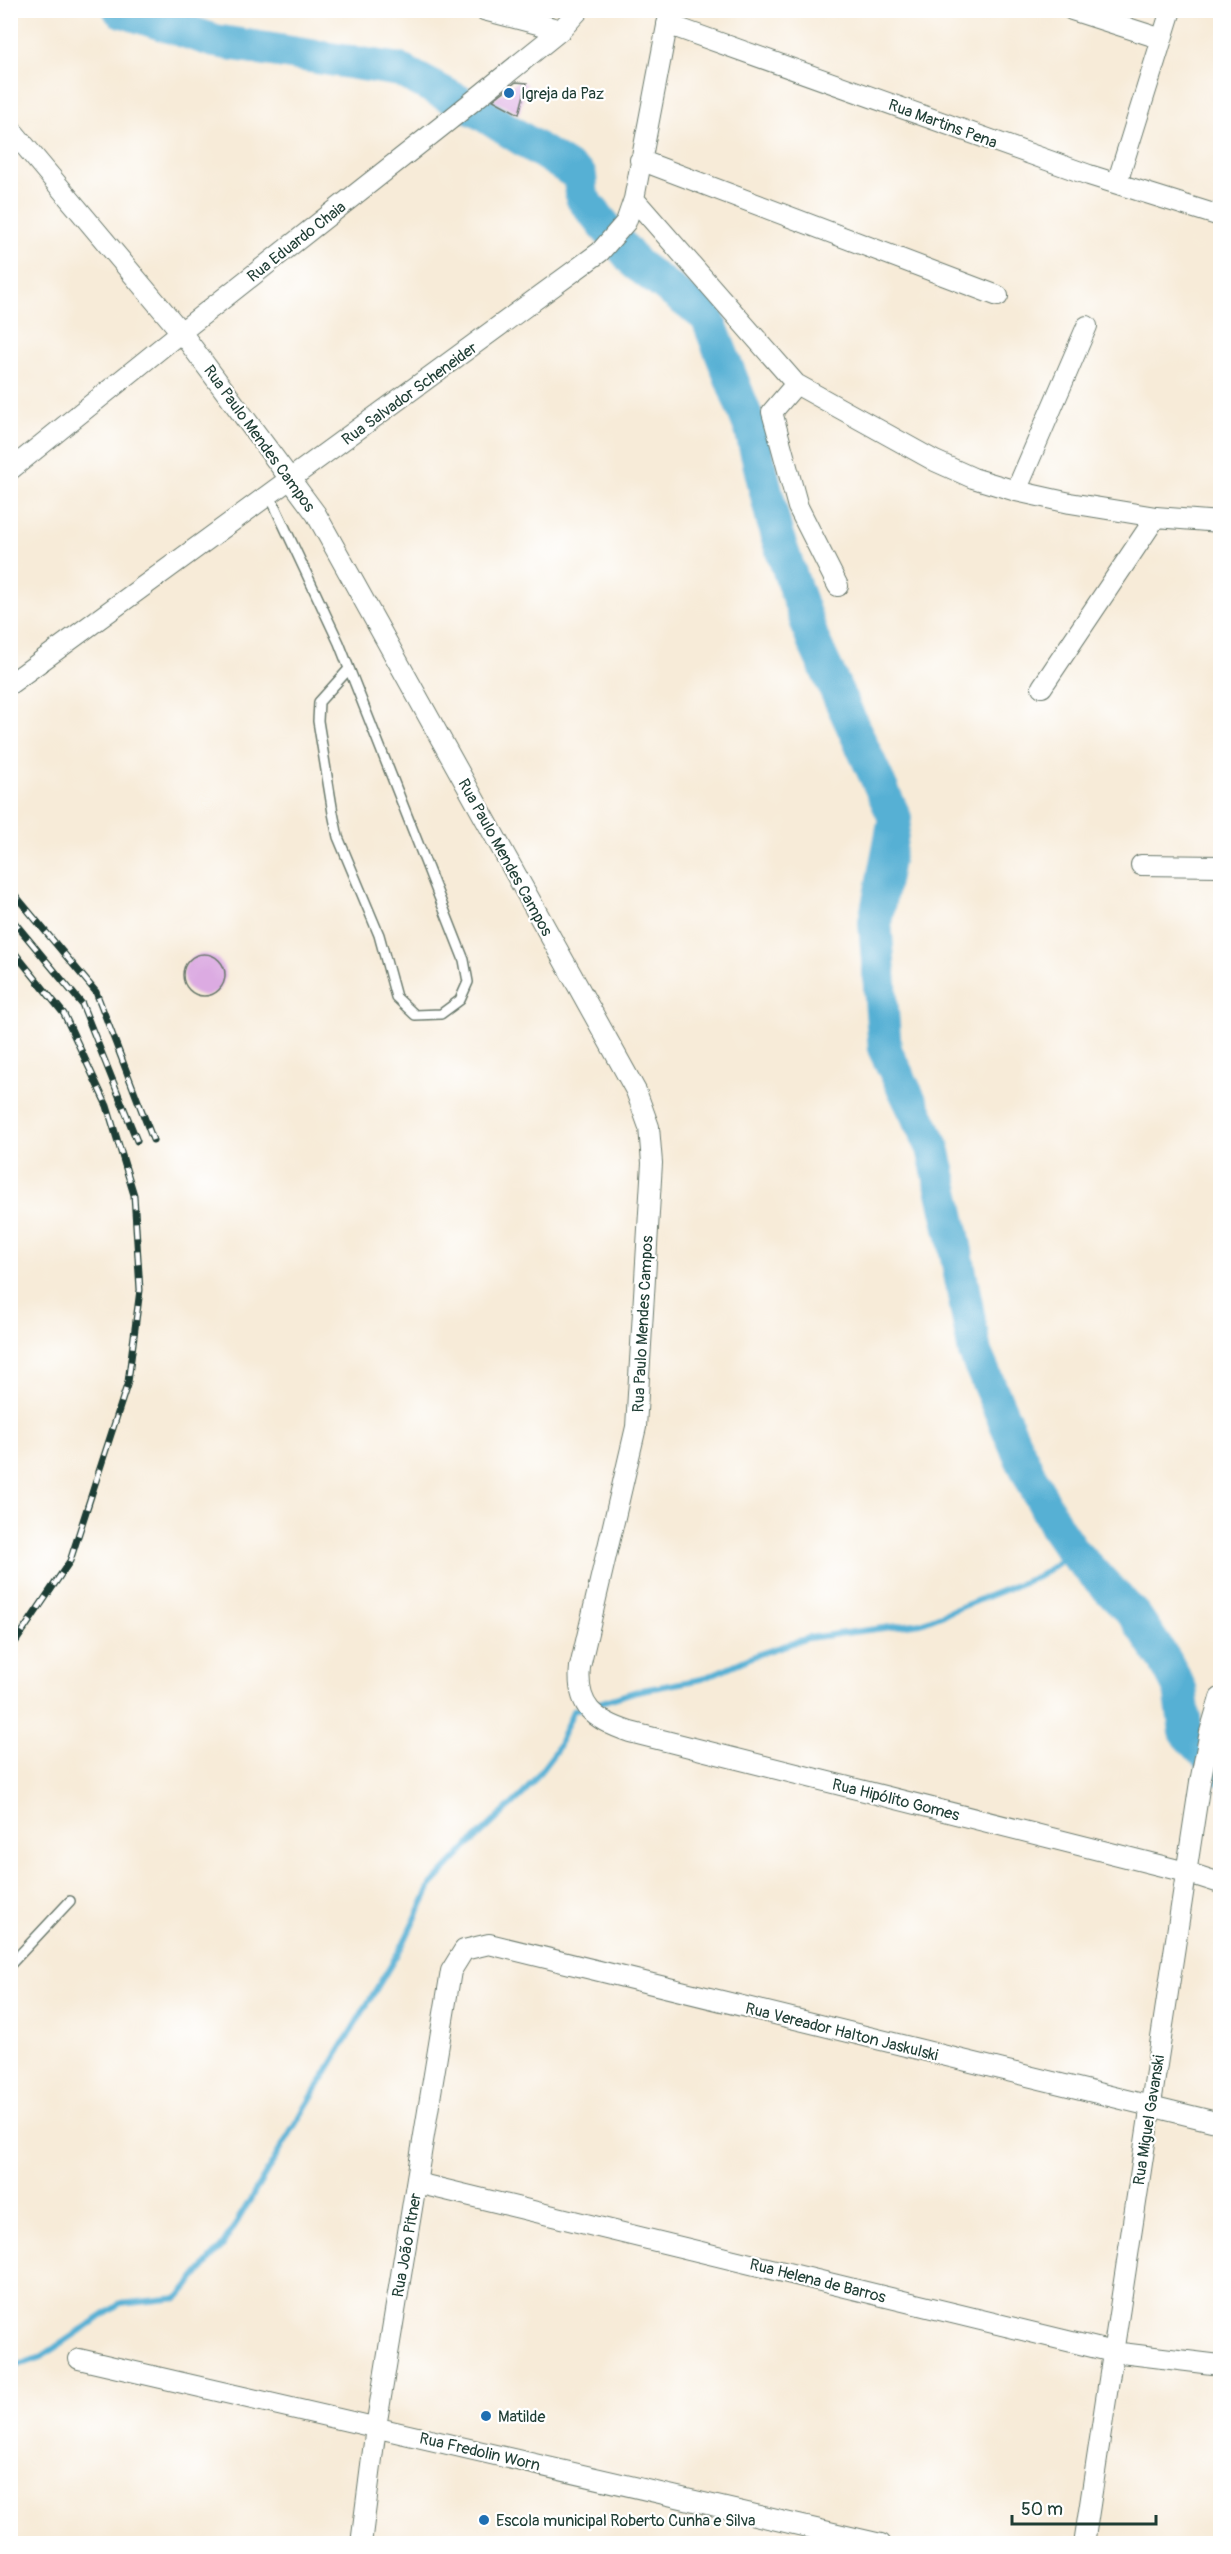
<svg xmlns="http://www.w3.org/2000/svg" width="1231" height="2554" font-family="Pangolin,sans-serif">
	<rect width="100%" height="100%" fill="#fff"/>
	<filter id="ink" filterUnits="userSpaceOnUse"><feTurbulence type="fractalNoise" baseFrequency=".0167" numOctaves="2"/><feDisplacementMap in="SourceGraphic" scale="12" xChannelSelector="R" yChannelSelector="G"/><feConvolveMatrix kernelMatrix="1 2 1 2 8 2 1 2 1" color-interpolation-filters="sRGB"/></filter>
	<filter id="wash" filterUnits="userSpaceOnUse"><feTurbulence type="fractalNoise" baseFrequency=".008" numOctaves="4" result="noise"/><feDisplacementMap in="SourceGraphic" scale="24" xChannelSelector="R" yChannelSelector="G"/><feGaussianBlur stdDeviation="1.35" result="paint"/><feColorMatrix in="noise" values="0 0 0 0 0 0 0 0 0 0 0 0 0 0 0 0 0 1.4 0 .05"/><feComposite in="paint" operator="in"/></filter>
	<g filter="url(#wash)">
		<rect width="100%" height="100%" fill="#f7ebd8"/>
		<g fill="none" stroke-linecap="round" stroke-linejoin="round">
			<!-- stream -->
			<path stroke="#57b0d4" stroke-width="6" d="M10,2368L41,2357L120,2304L178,2298L223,2245L402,1946L432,1884L469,1845L524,1793L556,1751L573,1711L637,1691L702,1679L759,1654L808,1638L921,1623L1039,1576L1073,1552"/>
			<!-- river -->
			<path stroke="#57b0d4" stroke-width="34" d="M120,10L215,41L400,70L481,113L580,176L582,198L636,264L707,317L751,429L776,533L813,640L895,818L875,922L885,1050L933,1148L953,1236L975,1353L1021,1458L1056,1527L1073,1552L1135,1616L1166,1662L1180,1689L1186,1732L1220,1769"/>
		</g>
		<g id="blocks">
			<!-- building -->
			<path fill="#dcabe2" d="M516,82L527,83L519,114L493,100Z
				M183 975a21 21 0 1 1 42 0a21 21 0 1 1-42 0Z"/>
		</g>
	</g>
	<g filter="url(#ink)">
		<use href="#blocks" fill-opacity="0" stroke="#6b7a6d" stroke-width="1.5"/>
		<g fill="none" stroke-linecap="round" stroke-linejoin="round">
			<defs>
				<path id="lane" d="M270,496L339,643L464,960L468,982L460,1000L441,1014L415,1015L396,997L379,935L338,837L333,813L318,721L319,702L348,670
					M10,1965L70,1901"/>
				<path id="street" d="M484,10L561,30
					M1072,10L1162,39
					M667,24L1089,175L1220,216
					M10,128L181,332L316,514L636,1091L649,1127L652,1163L636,1427L580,1667C576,1707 594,1720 630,1732L1186,1872L1220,1883
					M640,160L998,296
					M1117,183L1171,10
					M634,199L796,384L935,461L973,478L1016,491L1070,503L1156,517L1220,522
					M796,384L772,412L798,507L838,586
					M10,470L181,332L447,122L561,30L579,10
					M1016,491L1087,326
					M10,684L600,252L626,222L634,199L670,10
					M1042,687L1156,517
					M1141,865L1220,866
					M417,2183L1113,2352L1220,2365
					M79,2359L881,2544
					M361,2544L376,2427L451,1971L464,1950L489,1944L1220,2123
					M1084,2544L1200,1782L1210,1732L1220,1698"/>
			</defs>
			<!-- lane casing -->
			<use href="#lane" stroke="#6b7a6d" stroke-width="12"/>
			<!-- street casing -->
			<use href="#street" stroke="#6b7a6d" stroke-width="22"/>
			<!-- lane -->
			<use href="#lane" stroke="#fff" stroke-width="9"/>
			<!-- street -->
			<use href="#street" stroke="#fff" stroke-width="20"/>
			<defs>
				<path id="rail" d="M10,889L96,992L153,1140
					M10,917L82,1004L137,1141
					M10,947L64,1014L107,1106L134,1195L140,1290L128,1382L70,1561L10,1650"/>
			</defs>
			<!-- rail casing -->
			<use href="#rail" stroke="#1f3d34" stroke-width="7"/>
			<!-- rail -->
			<use href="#rail" stroke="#fff" stroke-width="4.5" stroke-dasharray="14" stroke-linecap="butt"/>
		</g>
	</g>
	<!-- markers -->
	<g fill="#1f6fb2" stroke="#fff" stroke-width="2">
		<circle cx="509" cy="93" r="6"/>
		<circle cx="486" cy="2416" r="6"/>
		<circle cx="484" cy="2520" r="6"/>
	</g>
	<g text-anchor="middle" stroke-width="4.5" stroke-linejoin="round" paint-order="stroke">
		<!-- poi labels -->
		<g font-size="16" fill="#1f3d34" stroke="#fff" text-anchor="start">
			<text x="521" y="99">Igreja da Paz</text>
			<text x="498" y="2422">Matilde</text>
			<text x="496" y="2526">Escola municipal Roberto Cunha e Silva</text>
		</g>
		<!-- street labels -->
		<g font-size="16" fill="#1f3d34" stroke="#fff">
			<text transform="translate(943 123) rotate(20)" y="6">Rua Martins Pena</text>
			<text transform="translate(296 241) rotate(-38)" y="6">Rua Eduardo Chaia</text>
			<text transform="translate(409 393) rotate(-36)" y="6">Rua Salvador Scheneider</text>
			<text transform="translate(260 438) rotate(54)" y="6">Rua Paulo Mendes Campos</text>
			<text transform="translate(506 857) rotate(61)" y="6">Rua Paulo Mendes Campos</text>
			<text transform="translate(642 1324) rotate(-87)" y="6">Rua Paulo Mendes Campos</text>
			<text transform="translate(896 1799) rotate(14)" y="6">Rua Hipólito Gomes</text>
			<text transform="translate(842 2031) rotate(14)" y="6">Rua Vereador Halton Jaskulski</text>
			<text transform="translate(1148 2120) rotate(-81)" y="6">Rua Miguel Gavanski</text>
			<text transform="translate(406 2245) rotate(-80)" y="6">Rua João Pitner</text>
			<text transform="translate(818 2280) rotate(14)" y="6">Rua Helena de Barros</text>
			<text transform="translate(480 2451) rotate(13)" y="6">Rua Fredolin Worn</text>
		</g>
	</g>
	<!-- margin -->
	<rect width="1231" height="2554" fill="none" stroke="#fff" stroke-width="36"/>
	<!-- scale -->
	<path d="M1012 2515v9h144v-9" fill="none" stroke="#1f3d34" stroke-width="3"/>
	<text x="1021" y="2515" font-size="18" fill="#1f3d34" stroke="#ffffff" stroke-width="4.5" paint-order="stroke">50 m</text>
</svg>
